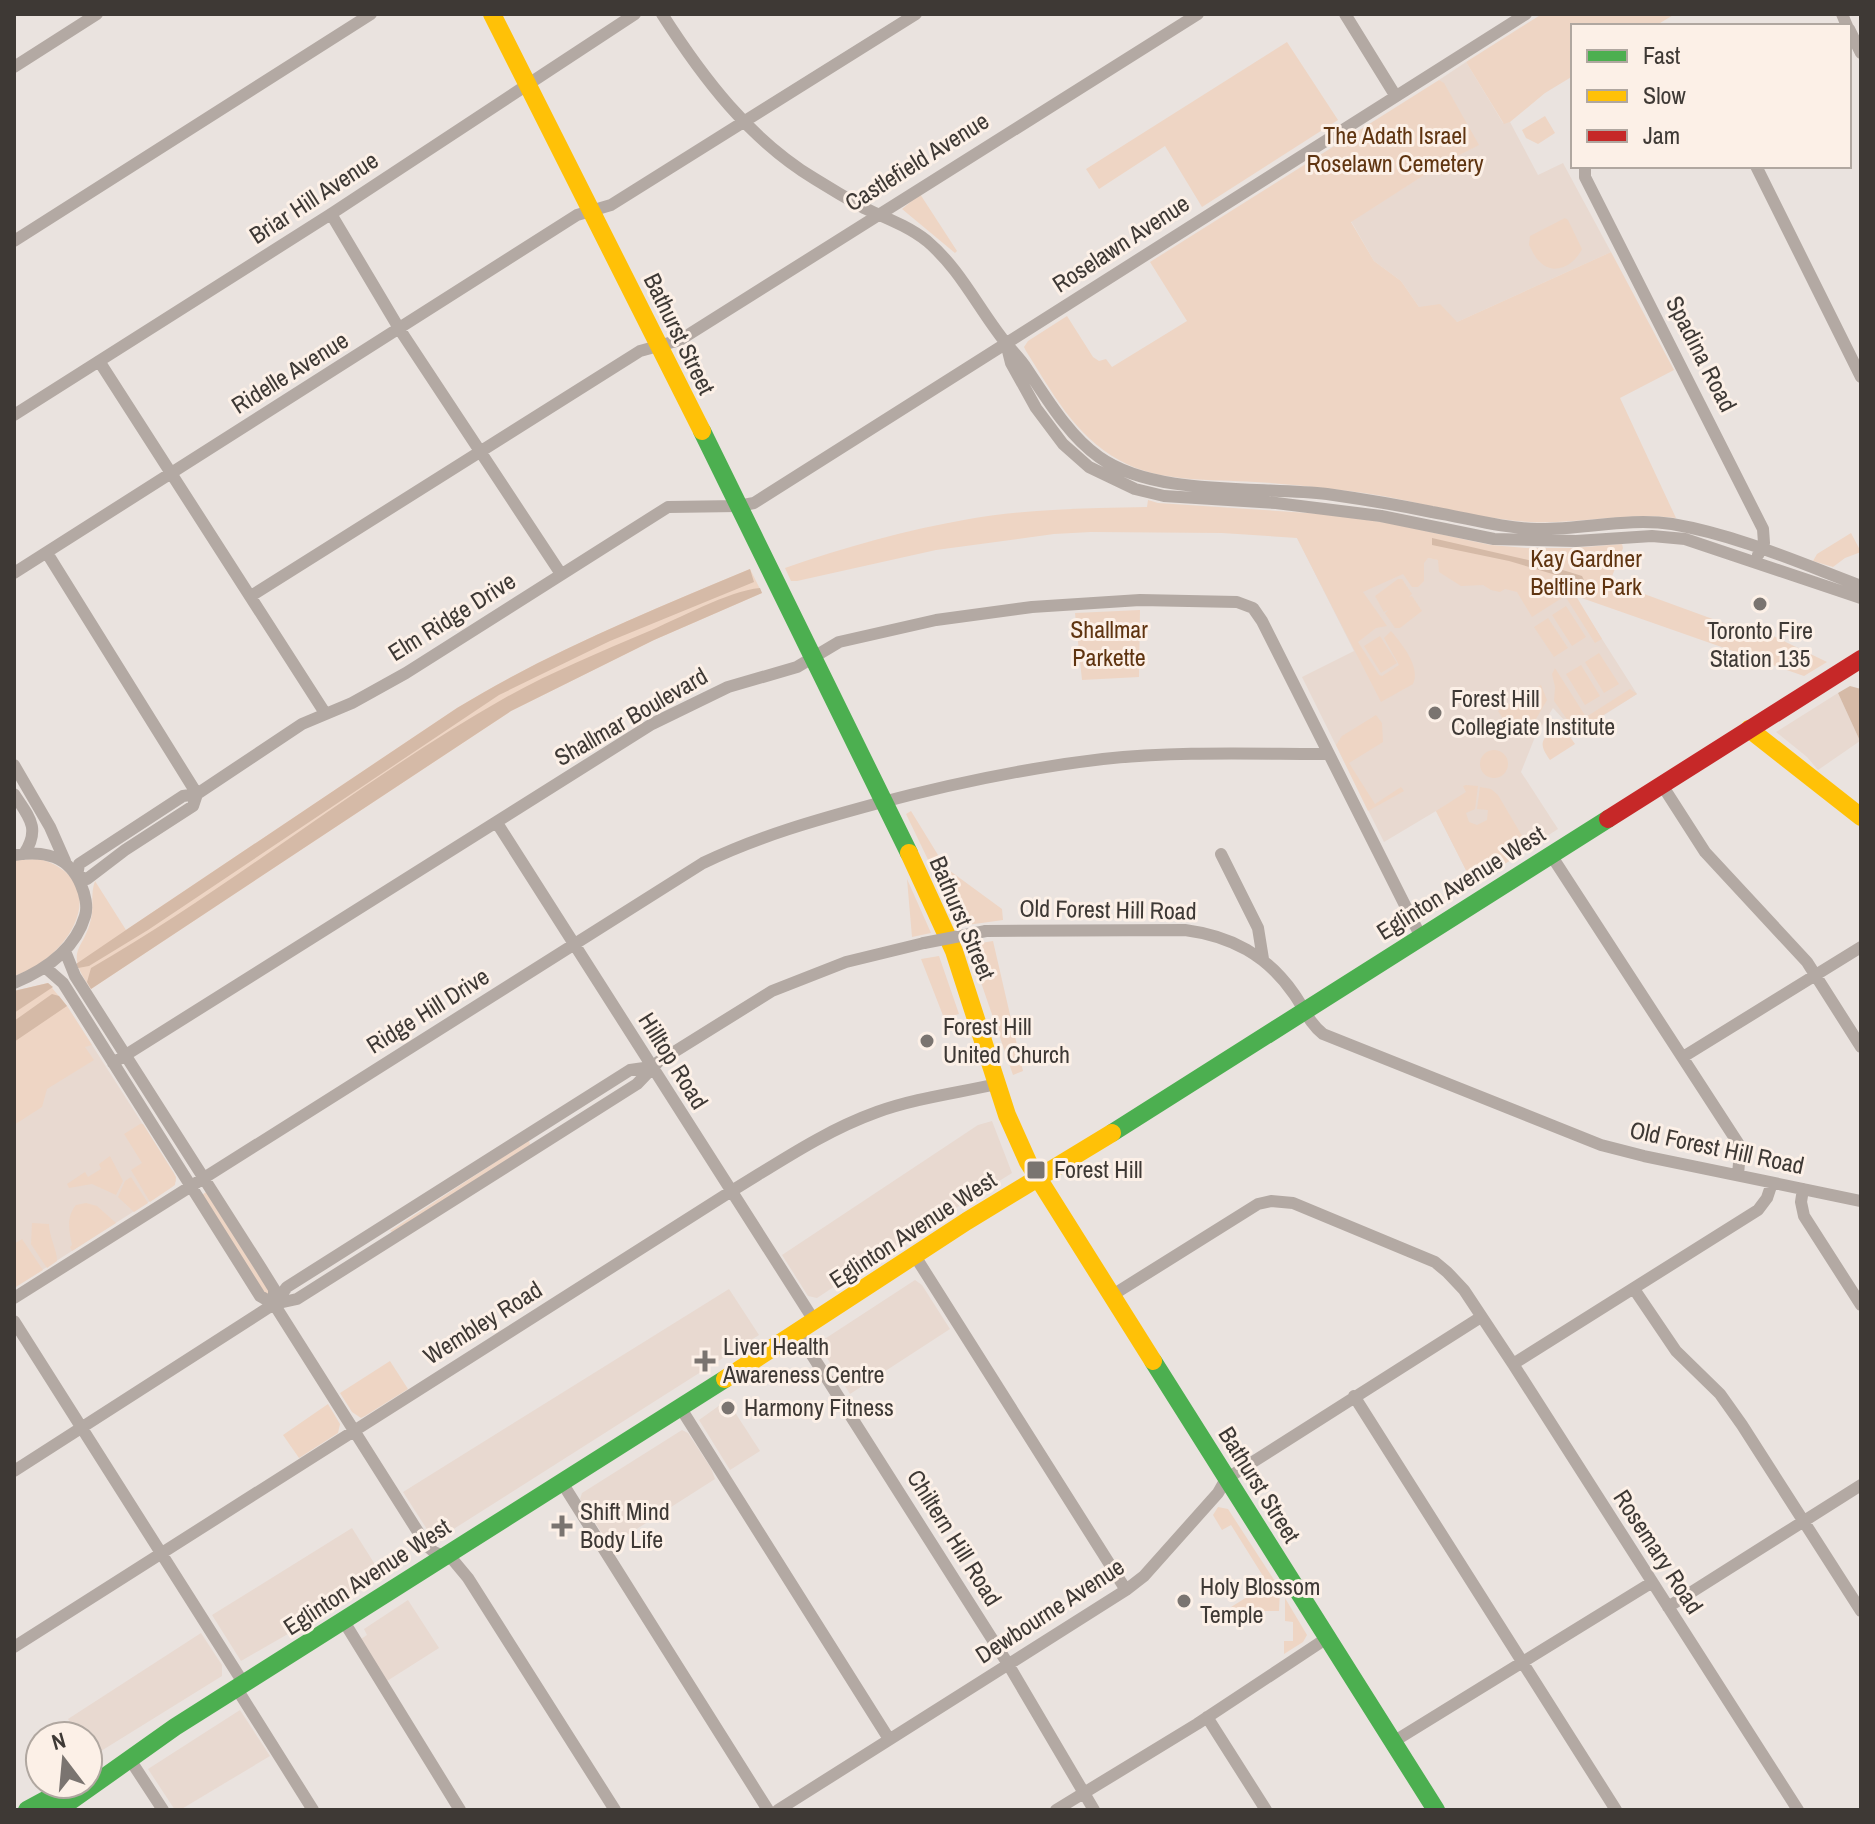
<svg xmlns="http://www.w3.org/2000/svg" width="1875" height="1824" font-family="'Archivo Narrow',sans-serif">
	<rect width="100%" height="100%" fill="#eae3df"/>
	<!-- built -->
	<path fill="#e8d9d0" d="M1466,62L1503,123L1510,122L1538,175L1563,163L1611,252L1457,322L1419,307L1401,281L1374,261L1351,221L1440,165L1478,145L1444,84L1439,80Z
		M1297,538L1441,560L1574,595L1637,694L1576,733L1553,708L1535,737L1521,772L1558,829L1473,884L1436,811L1384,842L1302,677L1354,651Z
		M1838,693L1860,741L1818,770L1807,757L1776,732Z
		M67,1006L174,1173L176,1181L172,1187L14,1288V1042Z
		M992,1121L1012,1173L900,1243L817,1298L808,1296L782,1255L978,1125Z
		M915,1280L922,1285L950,1329L850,1394L820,1347V1342Z
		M729,1289L759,1335L441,1537L435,1539L430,1534L403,1492Z
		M727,1400L760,1451L730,1470L699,1420Z
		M682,1430L688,1433L711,1468L715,1479L610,1546L580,1499L582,1493Z
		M352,1528L381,1574L340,1604L241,1661L212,1615Z
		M408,1600L439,1648L387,1681L361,1639L367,1635L364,1629Z
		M201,1633L222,1665V1676L93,1756L88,1749V1736H80L68,1719Z
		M240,1710L270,1756L180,1810H175L148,1769Z"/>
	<!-- green -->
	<path fill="#eed5c4" d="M1542,14H1675L1655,26H1573V76L1545,93L1510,122L1504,124L1466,62Z
		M1287,42L1338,120L1202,207L1165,146L1099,189L1086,169Z
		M1439,80L1444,83L1479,145L1440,165L1351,222L1374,261L1401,281L1419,307L1440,304L1457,322L1611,252L1674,370L1620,398L1676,518C1628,512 1580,524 1531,522C1475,519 1419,501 1364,493C1328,488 1292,484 1255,482C1211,479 1159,483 1119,460C1075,436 1052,392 1026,351L1024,347L1028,341L1067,316L1093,357L1099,361L1106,359L1112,367L1187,321L1150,262Z
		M1545,116L1555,133L1538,144L1526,138L1522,130Z
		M920,194L957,251L955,253L902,209Z
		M1565,218L1568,220L1582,249C1575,264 1555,277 1540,262C1535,258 1532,250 1529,245L1530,236Z
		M1148,500L1158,503L1323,514L1388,523L1491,545L1526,548H1573L1622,544L1623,548L1611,579L1614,583L1762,637L1765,632L1827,662L1804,676L1576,596L1602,639L1595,643L1565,596L1532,617L1517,592L1505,589L1500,592L1491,590L1483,585L1461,586L1439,572L1438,560L1428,558L1424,563V581L1418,587H1412L1403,574L1363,592L1387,626L1376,628L1358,642L1379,675L1382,676L1399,665L1384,638L1391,631C1402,644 1421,667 1413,684L1381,702L1297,538L1222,533L1091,532L1054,534L936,550L797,581H791L785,568C845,547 906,530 969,519C1027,509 1088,508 1147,507Z
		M1851,533L1861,552L1845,558L1833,567L1813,561L1817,554Z
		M750,569L762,593L654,640L511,711L91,989C61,947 87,951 92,913C93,902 91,891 95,881L126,930L457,708C552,650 648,612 750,569Z
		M1398,579H1402L1412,594L1409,597L1412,596L1422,611L1400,628H1395L1385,613L1388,610L1384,612L1375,596Z
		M1566,606L1586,637L1572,646L1552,615Z
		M1140,610L1139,677L1082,680L1075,613Z
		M1548,618L1568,648L1554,657L1534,627Z
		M1380,636L1397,663L1381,673L1364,646Z
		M1599,653L1619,684L1604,693L1585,662Z
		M1581,665L1600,696L1585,705L1566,674Z
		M1555,668L1586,717L1630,689L1637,694L1576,732L1554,701L1555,687L1552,674Z
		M1541,685L1547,700L1529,731L1523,732L1506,723L1498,711Z
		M1376,715L1382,723L1383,742L1349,763L1375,804L1401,787L1404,791L1368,811L1336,745L1342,736Z
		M1558,727L1566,731L1575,744L1550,760C1537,742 1542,739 1558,727Z
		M1480 764a14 14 0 1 1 28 0a14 14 0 1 1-28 0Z
		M1466,785L1478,786L1475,809L1466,813L1469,822L1477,825L1487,820L1488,810L1477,809L1480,787L1491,789L1498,795L1528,846L1522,853L1473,884L1436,811L1466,792L1463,786Z
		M911,811L946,868L1002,909L1003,920L960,926L906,814Z
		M40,859C116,882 69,960 14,976V860Z
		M907,879L931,933L912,937Z
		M993,941L1023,1071L1013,1075L968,945Z
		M939,956L959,1014L944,1018L921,959Z
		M48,983L67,1006L92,1045L85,1047L94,1060L47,1089L42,1107L14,1125V991Z
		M140,1124H143L176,1177L175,1185L150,1202L131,1170L142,1163L124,1134Z
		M529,1140L530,1145L393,1232L390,1231Z
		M110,1156L123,1181L116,1195L92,1184L69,1188L67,1184L85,1172L88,1177L101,1169L99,1164Z
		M131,1177L148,1203L134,1212L118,1197L125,1181Z
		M206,1192L270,1293L266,1296L202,1195Z
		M86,1203L97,1206L116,1223L72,1251L70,1247L72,1245C69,1230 66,1217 76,1205Z
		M32,1223L49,1224C49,1237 57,1249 57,1261L47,1268L31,1244Z
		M22,1239L43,1270L14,1288V1244Z
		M390,1361L408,1389L365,1416L361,1418L352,1412L340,1393Z
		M328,1404L340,1424L338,1433L299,1458L283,1435Z
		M1218,1507L1228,1509L1280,1589L1279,1611H1233L1231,1607L1268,1584L1231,1525L1222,1530L1213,1515Z
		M1285,1598L1307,1635L1303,1642L1284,1654V1641H1293V1622L1285,1621Z"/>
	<!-- forest -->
	<path fill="#d5baa7" d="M1432,538L1537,562L1582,576L1586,584L1509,561L1432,545Z
		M750,569L754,582L610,641L499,695L148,930L89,966L78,968L76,964L126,930L457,708C552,650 648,612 750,569Z
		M760,588L762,593L654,640L511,711L91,989L87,982L91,968C233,886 361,780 503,699C549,673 598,653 647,632C678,619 728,591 760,588Z
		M1850,686L1861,689L1860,741L1838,693Z
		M48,983L53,987L14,1013V991Z
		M52,994L59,996L67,1006L14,1042V1021Z"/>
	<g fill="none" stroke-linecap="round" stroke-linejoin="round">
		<!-- street -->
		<path stroke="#b3a9a3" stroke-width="12" d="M662,14C703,78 749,139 815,179C831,189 848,199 864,208C886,218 908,226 927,241C960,269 978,308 1005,342C1012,351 1021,359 1027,369C1047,399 1069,436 1099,457C1155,497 1259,486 1327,494C1362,499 1398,505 1432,512C1468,518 1501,528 1537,529C1582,530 1628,517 1672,524C1737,535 1800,563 1861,586
			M1345,14L1395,95
			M1842,14L1847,26
			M1849,29L1861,53
			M14,67L97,14
			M1585,166V177L1763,529L1764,543L1758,555
			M1756,166L1861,377
			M331,214L400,330L561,574
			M14,241L371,14
			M1007,347L1011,363L1036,408L1063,444L1089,467L1135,489L1164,496L1276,503L1381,516L1494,539L1576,541L1652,536L1685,539L1861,598
			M99,361L325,713
			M14,415L331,214L635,14
			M47,553L197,794
			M14,573L577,215L611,205L916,14
			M251,596L640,351L680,340L1198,14
			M14,765L50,827L65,861
			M1662,785L1705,852L1807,962L1861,1047
			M14,794C29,817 41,828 24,854
			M497,823L815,1322
			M1221,854L1258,928L1263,959
			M14,855C45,850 69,856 81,885C85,894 88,907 85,916C75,950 45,970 14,983
			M1551,855L1738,1143L1740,1151L1738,1175
			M77,876L79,864L183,796L197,794L302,724L352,703L406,673L668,507L738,506L754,503L1526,14
			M77,876L87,879L125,850L193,806L197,794
			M986,931L1185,930C1231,936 1267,955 1294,994C1304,1008 1309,1023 1323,1034L1601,1145L1644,1156L1861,1201
			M65,951L75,976L261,1268L274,1289V1304L427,1546L434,1552L453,1560L468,1578L615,1810
			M46,968L63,983L260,1296L274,1304
			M1683,1057L1861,947
			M113,1063L652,724L728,687L797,667L839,642L936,620L1032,607L1140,600L1237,602L1253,608L1262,621L1421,937
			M1803,1189L1801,1202L1804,1216L1861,1305
			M915,1256L1126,1590
			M1634,1289L1676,1351L1720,1394L1742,1425L1861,1611
			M1111,1296L1258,1204L1271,1201L1293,1203L1435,1262L1447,1272L1464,1290L1513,1364L1798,1810
			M14,1298L703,863C759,836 816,820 875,804C950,784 1026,768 1103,759C1178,751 1253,754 1328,754
			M274,1304L287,1287L630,1070L651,1067
			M14,1321L244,1684
			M798,1333L1008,1664L1094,1810
			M1513,1364L1758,1210L1767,1198L1772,1183
			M1354,1396L1616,1810
			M680,1407L889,1739
			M14,1471L274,1304L297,1299L637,1084L658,1062L772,991L846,962L924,943
			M561,1481L768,1810
			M1668,1607L1861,1485
			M343,1620L460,1810
			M14,1647L730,1192C778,1163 824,1131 877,1112C916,1098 957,1093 997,1084
			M237,1689L313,1810
			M1207,1717L1266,1810
			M1393,1742L1651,1583
			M129,1758L163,1810
			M778,1810L1126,1590L1144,1576L1218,1493L1226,1479L1481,1317
			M1056,1810L1197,1724L1327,1638"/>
		<!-- fast -->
		<path stroke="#4caf50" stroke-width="18" d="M702,431L909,853
			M1112,1133L1608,819
			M1153,1361L1436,1810
			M27,1810L75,1784
			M58,1810L175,1727L725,1379"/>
		<!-- slow -->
		<path stroke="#ffc107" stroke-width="18" d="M492,14L702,431
			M1749,729L1861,817
			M909,853L954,951L1007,1115L1028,1162L1153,1361
			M725,1379L967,1221L1112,1133"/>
		<!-- jam -->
		<path stroke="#c62828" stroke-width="18" d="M1608,819L1861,659"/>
		<!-- street-bridge -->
		<path stroke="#b3a9a3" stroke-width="12" d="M924,943L986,931"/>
	</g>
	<!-- markers -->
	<g fill="#7a7470" stroke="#fcf0e7" stroke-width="3">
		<circle cx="1760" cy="604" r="8"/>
		<circle cx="1435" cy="713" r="8"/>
		<circle cx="927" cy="1041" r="8"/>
		<rect x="1026" y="1160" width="20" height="20" rx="4"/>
		<path d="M701 1349h8v8h8v8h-8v8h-8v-8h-8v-8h8z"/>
		<circle cx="728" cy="1408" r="8"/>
		<path d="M558 1514h8v8h8v8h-8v8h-8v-8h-8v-8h8z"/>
		<circle cx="1184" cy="1601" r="8"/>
	</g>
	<g text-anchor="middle" stroke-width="6" stroke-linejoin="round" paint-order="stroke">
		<!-- park labels -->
		<g font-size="24" fill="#5f3410" stroke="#fcf0e7">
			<text x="1395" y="144">The Adath Israel<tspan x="1395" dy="28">Roselawn Cemetery</tspan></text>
			<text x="1586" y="567">Kay Gardner<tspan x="1586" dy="28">Beltline Park</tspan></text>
			<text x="1109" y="638">Shallmar<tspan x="1109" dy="28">Parkette</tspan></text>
		</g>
		<!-- street labels -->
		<g font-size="24" fill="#3e3935" stroke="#fcf0e7">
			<text transform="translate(917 162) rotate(-32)" y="8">Castlefield Avenue</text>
			<text transform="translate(314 198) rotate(-33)" y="8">Briar Hill Avenue</text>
			<text transform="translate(1121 244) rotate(-33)" y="8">Roselawn Avenue</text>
			<text transform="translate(679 334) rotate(64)" y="8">Bathurst Street</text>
			<text transform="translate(1701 354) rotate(63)" y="8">Spadina Road</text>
			<text transform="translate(290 373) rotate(-32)" y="8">Ridelle Avenue</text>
			<text transform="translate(452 617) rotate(-32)" y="8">Elm Ridge Drive</text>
			<text transform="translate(631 717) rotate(-30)" y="8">Shallmar Boulevard</text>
			<text transform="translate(1461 883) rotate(-32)" y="8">Eglinton Avenue West</text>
			<text transform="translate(1108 910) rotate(1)" y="8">Old Forest Hill Road</text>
			<text transform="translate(962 918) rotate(67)" y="8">Bathurst Street</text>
			<text transform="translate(428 1011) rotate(-32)" y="8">Ridge Hill Drive</text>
			<text transform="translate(673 1061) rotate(58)" y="8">Hilltop Road</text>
			<text transform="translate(1717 1148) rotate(12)" y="8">Old Forest Hill Road</text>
			<text transform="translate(913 1230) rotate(-33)" y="8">Eglinton Avenue West</text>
			<text transform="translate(483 1323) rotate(-32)" y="8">Wembley Road</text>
			<text transform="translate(1259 1485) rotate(58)" y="8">Bathurst Street</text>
			<text transform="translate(954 1538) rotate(58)" y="8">Chiltern Hill Road</text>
			<text transform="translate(1658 1552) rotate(57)" y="8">Rosemary Road</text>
			<text transform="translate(367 1577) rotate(-33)" y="8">Eglinton Avenue West</text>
			<text transform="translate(1050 1611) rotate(-33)" y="8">Dewbourne Avenue</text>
		</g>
		<!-- poi labels -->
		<g font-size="24" fill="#3e3935" stroke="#fcf0e7" text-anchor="start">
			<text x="1760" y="639" text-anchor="middle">Toronto Fire<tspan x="1760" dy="28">Station 135</tspan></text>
			<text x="1451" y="707">Forest Hill<tspan x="1451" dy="28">Collegiate Institute</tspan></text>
			<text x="943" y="1035">Forest Hill<tspan x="943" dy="28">United Church</tspan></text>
			<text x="1054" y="1178">Forest Hill</text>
			<text x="723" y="1355">Liver Health<tspan x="723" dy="28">Awareness Centre</tspan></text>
			<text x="744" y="1416">Harmony Fitness</text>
			<text x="580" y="1520">Shift Mind<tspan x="580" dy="28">Body Life</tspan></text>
			<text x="1200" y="1595">Holy Blossom<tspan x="1200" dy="28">Temple</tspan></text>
		</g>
	</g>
	<!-- border -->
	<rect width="1875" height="1824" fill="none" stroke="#3e3935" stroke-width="32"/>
	<!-- legend -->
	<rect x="1571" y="24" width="280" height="144" fill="#fcf0e7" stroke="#b0a7a0" stroke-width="2"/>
	<rect x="1587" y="50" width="40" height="12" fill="#4caf50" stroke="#b0a7a0" stroke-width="2"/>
	<text x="1643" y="64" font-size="24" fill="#3e3935">Fast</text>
	<rect x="1587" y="90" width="40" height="12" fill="#ffc107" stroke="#b0a7a0" stroke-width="2"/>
	<text x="1643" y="104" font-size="24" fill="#3e3935">Slow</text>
	<rect x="1587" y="130" width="40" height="12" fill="#c62828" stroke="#b0a7a0" stroke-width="2"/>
	<text x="1643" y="144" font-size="24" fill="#3e3935">Jam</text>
	<!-- north arrow -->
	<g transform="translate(64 1760) rotate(344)"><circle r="38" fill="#fcf0e7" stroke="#b0a7a0" stroke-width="2"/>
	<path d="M0-6L14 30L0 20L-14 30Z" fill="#7a7470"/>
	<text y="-12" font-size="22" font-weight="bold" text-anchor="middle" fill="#3e3935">N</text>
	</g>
</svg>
